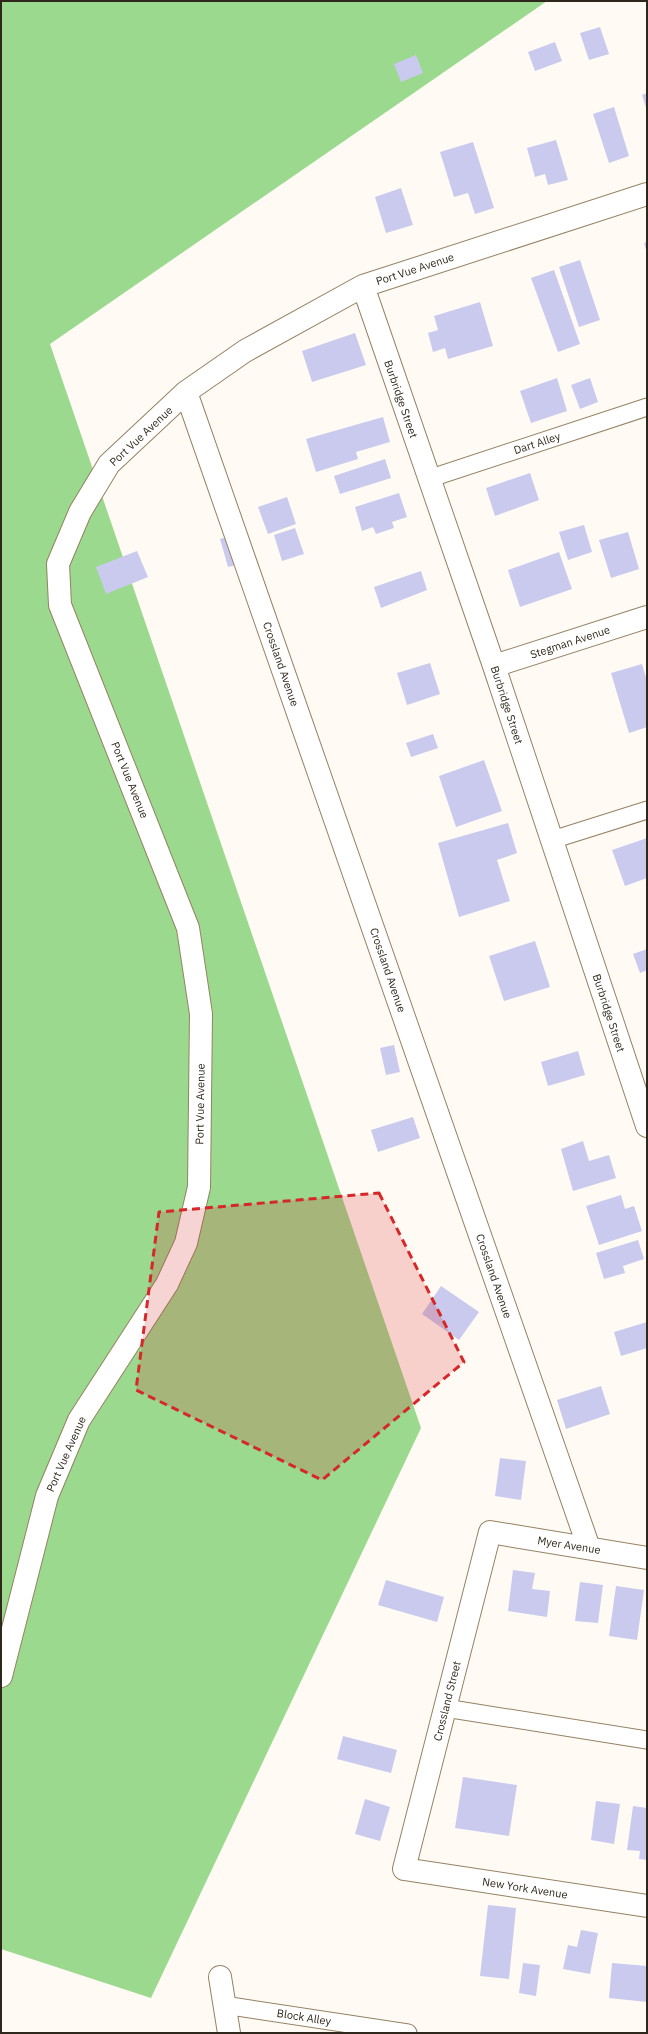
<svg xmlns="http://www.w3.org/2000/svg" width="648" height="2034" font-family="'IBM Plex Sans',sans-serif">
	<rect width="100%" height="100%" fill="#fffbf4"/>
	<!-- forest -->
	<path fill="#9ad98e" d="M1,1H547L50,344L421,1428L151,1998L1,1949Z"/>
	<!-- building -->
	<path fill="#c9caee" d="M600,27L609,54L589,60L580,33Z
		M555,42L562,61L535,71L528,52Z
		M416,55L423,73L401,82L394,64Z
		M647,93V111L642,95Z
		M614,107L629,156L609,163L593,114Z
		M556,140L568,180L548,185L545,174L535,177L527,148Z
		M473,142L494,208L475,214L468,193L454,197L440,152Z
		M401,188L413,225L386,233L375,197Z
		M647,242V253L644,243Z
		M580,260L600,320L579,327L559,267Z
		M554,270L580,344L558,352L531,278Z
		M480,302L493,346L448,359L445,348L433,352L428,333L438,330L434,316Z
		M355,333L366,365L312,382L302,351Z
		M557,378L567,411L531,423L520,391Z
		M590,378L598,402L580,409L571,385Z
		M383,417L390,442L356,452L358,459L316,472L306,439Z
		M385,459L391,478L340,494L334,476Z
		M530,473L539,500L495,516L486,488Z
		M399,493L407,517L392,522L394,528L376,534L373,527L362,531L355,507Z
		M287,497L296,524L268,534L258,507Z
		M584,525L592,552L568,560L559,532Z
		M295,528L304,554L282,561L274,535Z
		M628,532L639,569L611,578L599,540Z
		M234,535L243,563L228,567L220,539Z
		M137,551L148,577L106,594L96,567Z
		M559,552L572,589L520,607L508,570Z
		M421,571L427,590L381,608L374,587Z
		M430,663L440,694L407,705L397,673Z
		M642,664L647,681V727L629,733L611,673Z
		M433,734L438,748L411,757L406,743Z
		M484,760L502,811L456,827L439,776Z
		M508,823L517,853L497,860L510,901L459,917L438,843Z
		M647,838V878L625,886L612,850Z
		M535,941L550,987L504,1001L489,956Z
		M647,949V970L640,973L633,954Z
		M394,1045L400,1072L386,1075L380,1048Z
		M578,1051L585,1075L548,1086L541,1062Z
		M413,1117L420,1138L378,1152L371,1130Z
		M583,1141L589,1161L609,1155L616,1178L573,1191L561,1149Z
		M621,1195L625,1209L634,1206L642,1231L599,1245L586,1206Z
		M638,1240L644,1259L623,1266L625,1273L604,1279L596,1253Z
		M441,1286L479,1312L459,1340L422,1314Z
		M647,1322V1348L621,1356L614,1332Z
		M601,1386L610,1414L566,1429L557,1400Z
		M500,1458L526,1461L521,1500L495,1496Z
		M513,1570L535,1573L532,1589L550,1591L547,1617L508,1611Z
		M386,1580L444,1597L437,1622L378,1605Z
		M580,1582L603,1585L598,1623L575,1621Z
		M616,1586L644,1590L637,1640L609,1636Z
		M343,1736L397,1750L391,1773L337,1759Z
		M463,1777L517,1785L509,1836L455,1828Z
		M365,1799L390,1807L380,1841L355,1834Z
		M596,1801L620,1804L614,1844L591,1840Z
		M633,1806L647,1808V1860L639,1859L640,1851L627,1850Z
		M488,1905L516,1908L509,1979L480,1976Z
		M581,1930L598,1933L590,1974L563,1969L568,1945L577,1947Z
		M523,1963L540,1965L536,1996L519,1993Z
		M612,1963L647,1966V2002L609,1998Z"/>
	<g fill="none" stroke-linecap="round" stroke-linejoin="round">
		<defs>
			<path id="lane" d="M428,479L647,407
				M552,840L647,810
				M445,1708L647,1740
				M224,2005L408,2033"/>
			<path id="street" d="M363,286L494,666L647,1126
				M186,392L589,1548
				M494,666L647,617
				M647,1558L490,1532L404,1869L647,1906
				M1,1676L47,1496L79,1420L167,1284L186,1243L199,1187L201,1014L188,928L60,605L58,564L80,512L109,464L186,392L245,351L363,286L647,194
				M220,1977L229,2033"/>
		</defs>
		<!-- lane casing -->
		<use href="#lane" stroke="#958263" stroke-width="19"/>
		<!-- street casing -->
		<use href="#street" stroke="#958263" stroke-width="24"/>
		<!-- lane -->
		<use href="#lane" stroke="#fff" stroke-width="17"/>
		<!-- street -->
		<use href="#street" stroke="#fff" stroke-width="22"/>
	</g>
	<!-- marked area -->
	<path fill="#d62828" fill-opacity="0.2" stroke="#d62828" stroke-width="3" stroke-dasharray="8 5" stroke-linejoin="round" d="M379,1193L464,1362L322,1480L136,1390L159,1212Z"/>
	<g text-anchor="middle" stroke-width="4" stroke-linejoin="round" paint-order="stroke">
		<!-- street labels -->
		<g font-size="11" fill="#2f271b" stroke="#fff">
			<text transform="translate(415 269) rotate(-18)" y="4">Port Vue Avenue</text>
			<text transform="translate(401 399) rotate(71)" y="4">Burbridge Street</text>
			<text transform="translate(141 436) rotate(-43)" y="4">Port Vue Avenue</text>
			<text transform="translate(537 443) rotate(-18)" y="4">Dart Alley</text>
			<text transform="translate(570 642) rotate(-18)" y="4">Stegman Avenue</text>
			<text transform="translate(281 664) rotate(71)" y="4">Crossland Avenue</text>
			<text transform="translate(507 705) rotate(72)" y="4">Burbridge Street</text>
			<text transform="translate(130 780) rotate(68)" y="4">Port Vue Avenue</text>
			<text transform="translate(388 970) rotate(71)" y="4">Crossland Avenue</text>
			<text transform="translate(609 1013) rotate(72)" y="4">Burbridge Street</text>
			<text transform="translate(200 1104) rotate(-89)" y="4">Port Vue Avenue</text>
			<text transform="translate(494 1276) rotate(71)" y="4">Crossland Avenue</text>
			<text transform="translate(66 1454) rotate(-66)" y="4">Port Vue Avenue</text>
			<text transform="translate(569 1545) rotate(9)" y="4">Myer Avenue</text>
			<text transform="translate(447 1701) rotate(-76)" y="4">Crossland Street</text>
			<text transform="translate(525 1888) rotate(9)" y="4">New York Avenue</text>
			<text transform="translate(304 2017) rotate(9)" y="4">Block Alley</text>
		</g>
	</g>
	<!-- border -->
	<rect width="648" height="2034" fill="none" stroke="#2f271b" stroke-width="4"/>
</svg>
